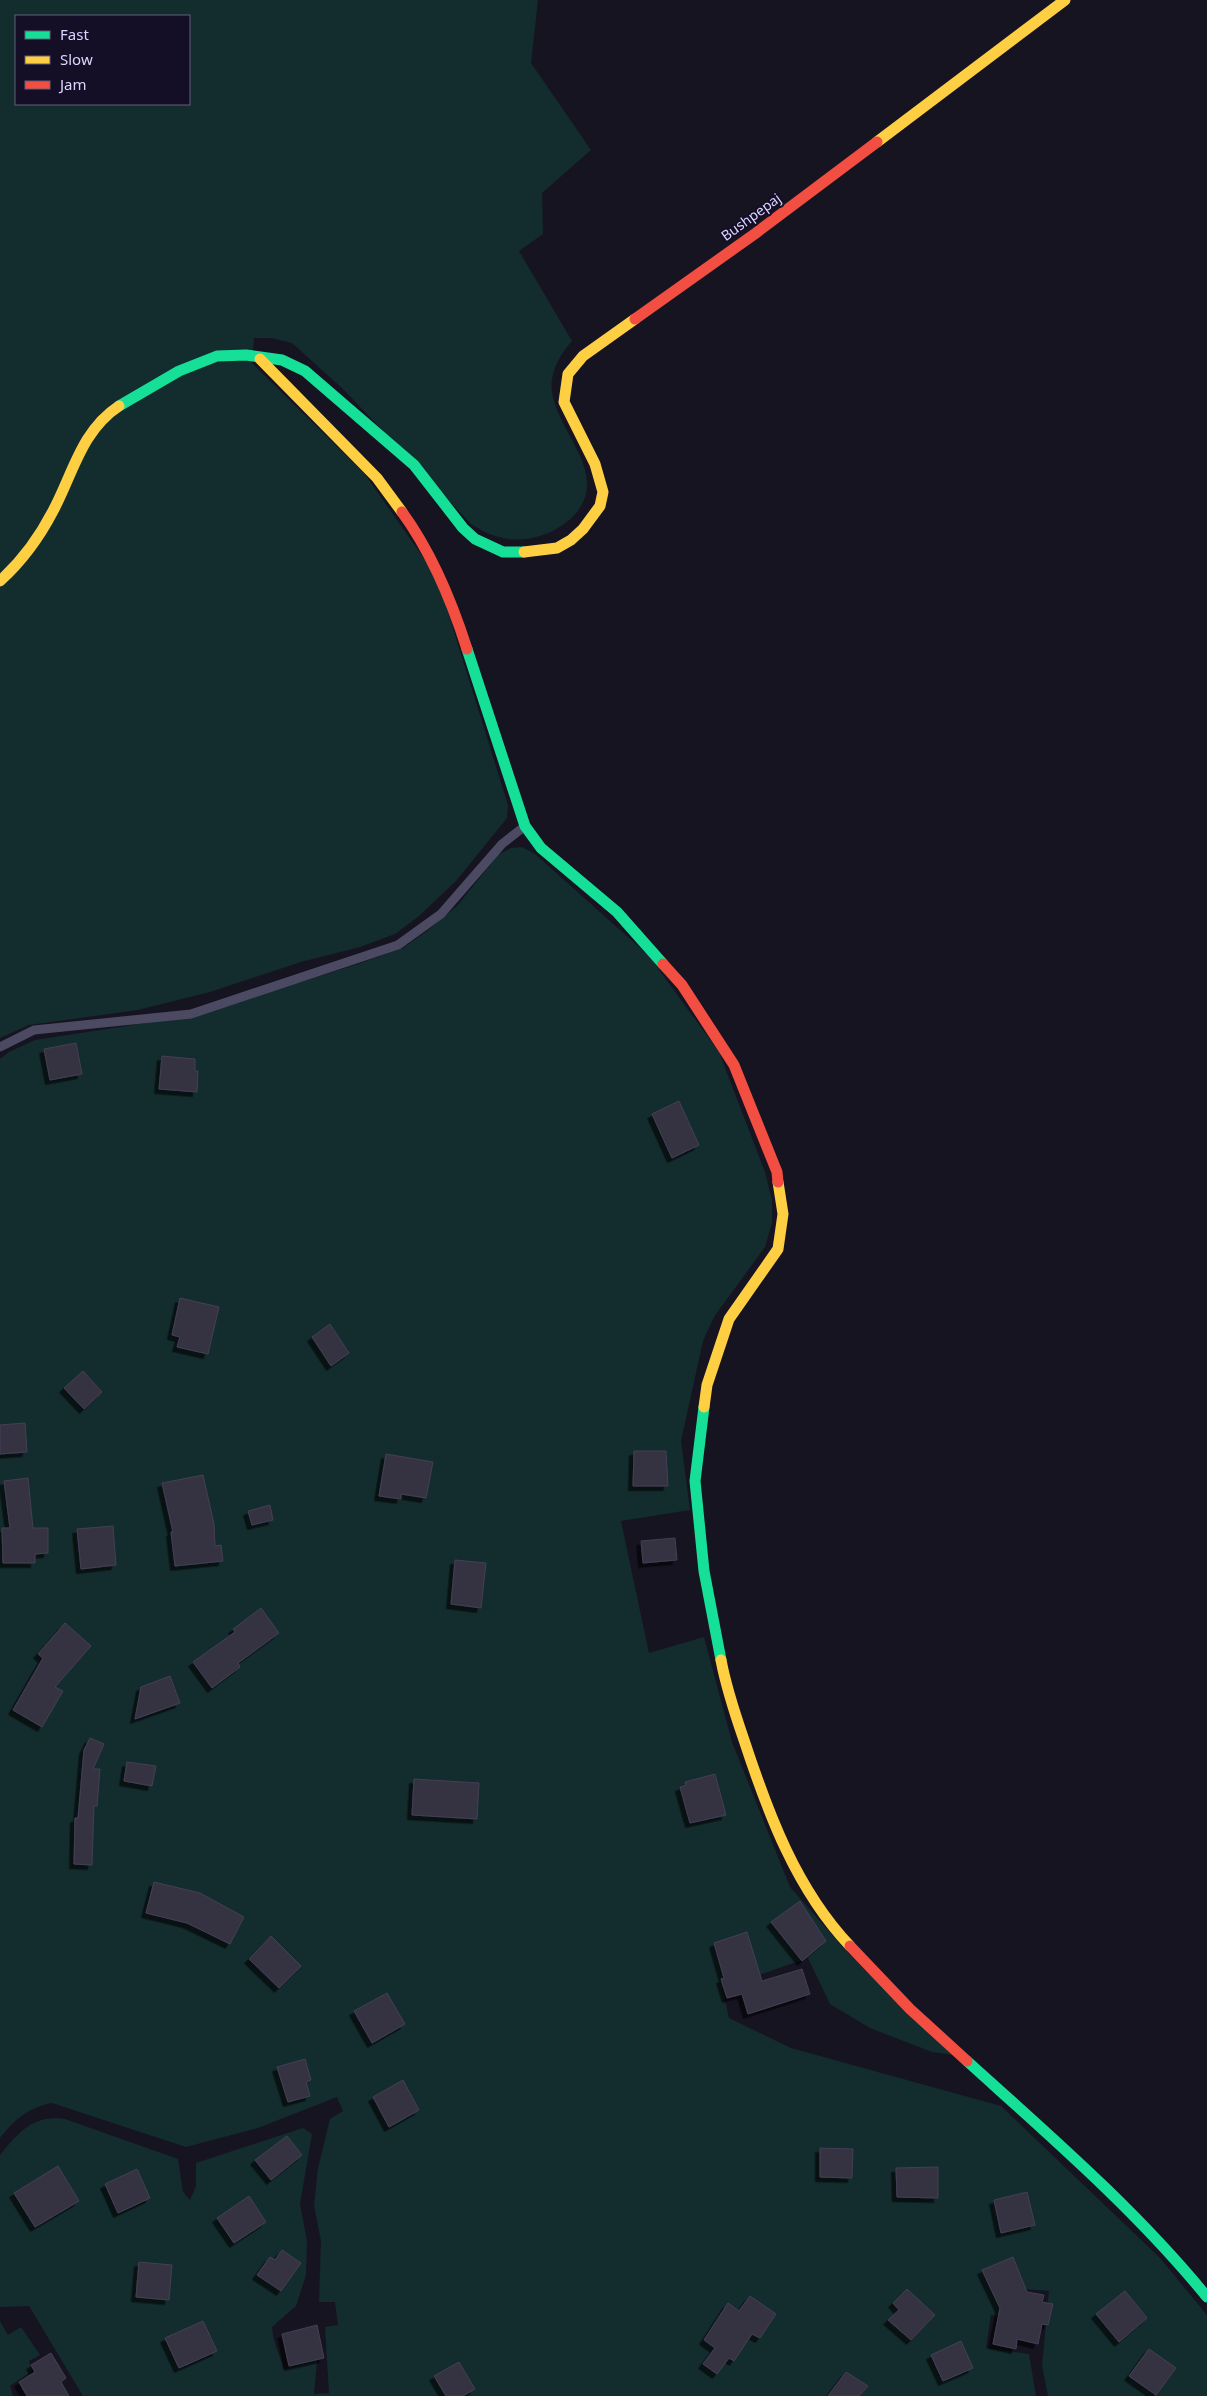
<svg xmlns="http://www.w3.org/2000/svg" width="1207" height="2396" font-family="'Noto Sans',sans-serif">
	<defs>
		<filter id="shadow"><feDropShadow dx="-4.5" dy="4.5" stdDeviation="0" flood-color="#0009"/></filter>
	</defs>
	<rect width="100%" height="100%" fill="#171421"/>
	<!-- green -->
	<path fill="#132c2e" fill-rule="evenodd" d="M0,0H538L531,63L591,150L542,193L543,234L519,251L572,341C560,355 549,373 552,392C558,433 608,472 577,512C569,522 555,531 543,535C516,544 494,539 471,524L344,390L292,343L271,338H254L252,363L364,473L437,577L508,805L507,818L456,881L419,916L395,934L360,947L301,962L210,992L138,1010L29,1025L0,1038ZM16,16H189V104H16Z
		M522,847L535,854L649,956L719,1052L765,1172L772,1200V1223L765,1247L714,1317L703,1341L681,1441L690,1510L621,1521L649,1653L704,1637L732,1742L790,1887L848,1953L954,2055L932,2052L870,2028L830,2004L808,1958L722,1988L729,2018L791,2048L1001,2106L1160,2258L1207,2315V2396H1048L1042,2366L1049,2291L1023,2289L1018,2320L991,2315L986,2348L1029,2354L1036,2396H83L29,2306L0,2307V2155C19,2132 33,2114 65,2119L178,2159L183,2192L190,2200L196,2186V2163L303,2128L312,2134L300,2204L307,2241L306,2275L296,2306L272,2327C273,2345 280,2352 283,2369L317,2360L314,2394L329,2393L325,2327L338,2325L335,2302H319L321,2241L314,2206L318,2168L330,2119L343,2111L337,2097L258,2128L186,2147L52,2103C29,2107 14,2120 0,2138V1059L9,1052L35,1040L191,1016L355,965L403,948L427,931L457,906L498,855L511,848Z
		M0,2321L8,2335L21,2327L40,2355L29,2361L32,2371L10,2386L13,2396H0Z"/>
	<!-- building -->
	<path fill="#363243" stroke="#443f55" filter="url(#shadow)" d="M76,1043L82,1074L50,1080L44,1049Z
		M162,1056L195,1059V1071H198L197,1092L159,1089Z
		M679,1101L699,1145L672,1158L652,1114Z
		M180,1298L219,1307L208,1354L177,1347L180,1337L172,1335Z
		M330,1324L349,1353L331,1366L312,1337Z
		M83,1371L102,1392L84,1409L64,1388Z
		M25,1423L27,1452L0,1454V1425Z
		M634,1451H666L668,1486H633Z
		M386,1454L433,1462L426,1498L401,1494V1499L379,1496Z
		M203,1475L214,1524L215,1546L221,1545L223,1561L175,1566L171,1532H173L162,1483Z
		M28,1478L33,1528H48V1553L35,1554V1563H3L2,1528H10L4,1481Z
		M270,1505L273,1520L252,1525L248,1511Z
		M113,1526L116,1565L81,1569L77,1529Z
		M675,1538L677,1560L643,1563L641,1541Z
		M455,1560L486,1563L481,1608L451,1604Z
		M261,1608L279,1633L238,1663L240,1667L212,1688L193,1662L235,1632L233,1629Z
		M65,1623L91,1646L55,1687L63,1691L42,1727L13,1710L43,1658L38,1654Z
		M170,1676L180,1703L135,1719L141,1687Z
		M90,1738L104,1744L93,1769H100L97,1806H94L92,1865L74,1864L75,1818H78L84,1750Z
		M127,1762L156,1766L152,1786L124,1781Z
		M715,1774L726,1815L690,1823L680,1787L686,1785L685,1782Z
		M414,1779L479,1783L477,1819L412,1815Z
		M154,1882L200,1893L244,1917L230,1944L187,1923L146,1913Z
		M800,1901L826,1941L802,1961L771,1922Z
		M747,1932L762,1981L802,1969L810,1994L748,2014L742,1994L727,1998L721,1979L724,1978L714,1943Z
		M271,1936L301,1966L279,1988L249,1959Z
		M387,1993L405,2024L372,2043L354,2011Z
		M305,2059L311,2080L306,2082L310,2096L288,2102L277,2067Z
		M403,2080L419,2110L389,2127L373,2097Z
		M287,2136L302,2155L271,2180L255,2160Z
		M820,2148L853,2149L852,2178L820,2177Z
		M58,2166L79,2201L35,2227L14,2193Z
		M938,2167V2198L897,2197L896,2168Z
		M137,2169L150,2198L118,2213L105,2184Z
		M1027,2192L1035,2225L1001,2233L994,2200Z
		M249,2196L266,2222L234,2243L217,2218Z
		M282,2250L301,2263L281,2291L257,2275L270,2257L275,2260Z
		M1013,2257L1027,2292L1044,2295L1042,2302L1053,2304L1048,2325L1042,2324L1038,2344L1017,2339L1016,2349L993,2344L1000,2308L982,2270Z
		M139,2262L172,2265L169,2300L136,2297Z
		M907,2289L935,2315L911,2340L888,2320L899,2310L893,2303Z
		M1125,2291L1147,2318L1119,2342L1096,2314Z
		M750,2296L776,2314L760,2338L752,2334L734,2361L729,2358L717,2374L703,2364L715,2348L704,2340L728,2303L739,2311Z
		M203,2321L217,2351L179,2368L165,2338Z
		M317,2325L324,2358L289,2366L282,2334Z
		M961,2341L973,2368L943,2381L931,2355Z
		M1149,2349L1176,2368L1156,2395L1129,2376Z
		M51,2353L66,2378L61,2382L69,2396H27L19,2382L35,2372L31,2365Z
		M459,2362L475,2389L463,2396H446L434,2376Z
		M846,2372L868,2386L859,2396H828Z"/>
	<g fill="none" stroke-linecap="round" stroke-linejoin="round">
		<!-- lane -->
		<path stroke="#4c4a62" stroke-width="9" d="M0,1047L34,1030L191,1014L398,945L441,914L502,844L525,826"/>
		<!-- fast -->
		<path stroke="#16e098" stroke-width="11" d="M119,406L179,371L217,356L246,355L282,360L305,371L414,465L463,528L475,539L503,552H524
			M467,649L525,826L541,848L617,912L663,964
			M704,1407L695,1481L704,1571L721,1660
			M967,2061C1050,2136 1136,2210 1207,2297"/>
		<!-- slow -->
		<path stroke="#ffcf43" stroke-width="11" d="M877,142L1065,0
			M260,359L377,478L402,512
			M524,552L557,548L571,540L583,529L600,506L603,492L595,464L564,402L568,374L583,356L635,319
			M0,581C22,561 39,538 53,511C73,474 81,431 119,406
			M704,1407L707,1385L729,1319L778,1249L783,1214L778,1182
			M721,1660C726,1687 735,1714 744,1740C768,1813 796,1889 850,1946"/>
		<!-- jam -->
		<path stroke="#f24e42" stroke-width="11" d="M635,319L756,233L877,142
			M402,512C432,553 452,602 467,649
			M663,964L682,985L734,1065L777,1172L778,1182
			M850,1946L910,2009L967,2061"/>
	</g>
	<g text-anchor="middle" stroke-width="4" stroke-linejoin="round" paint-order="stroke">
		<!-- street labels -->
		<g font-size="14" fill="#dcd5ff" stroke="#140f26">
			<text transform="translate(751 217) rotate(-36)" y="5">Bushpepaj</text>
		</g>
	</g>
	<!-- legend -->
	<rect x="15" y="15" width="175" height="90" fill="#140f26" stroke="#645e7d"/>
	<rect x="25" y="31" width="25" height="8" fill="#16e098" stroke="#645e7d"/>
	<text x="60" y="40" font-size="15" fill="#dcd5ff">Fast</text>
	<rect x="25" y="56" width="25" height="8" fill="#ffcf43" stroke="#645e7d"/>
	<text x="60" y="65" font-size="15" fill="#dcd5ff">Slow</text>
	<rect x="25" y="81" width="25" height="8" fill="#f24e42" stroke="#645e7d"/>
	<text x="60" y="90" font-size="15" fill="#dcd5ff">Jam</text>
</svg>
